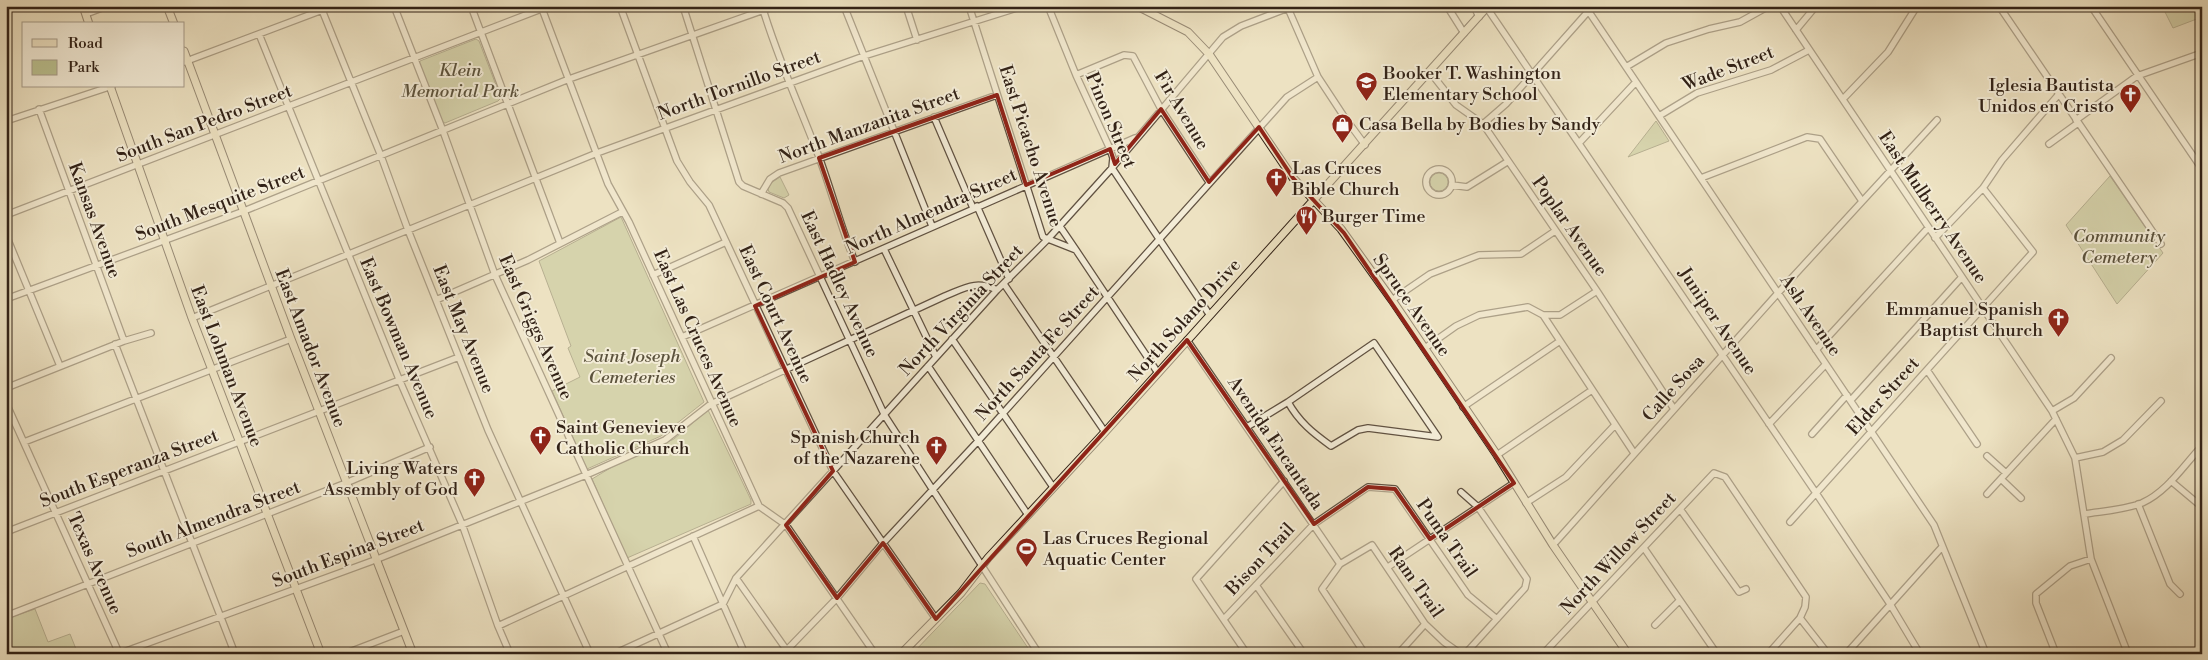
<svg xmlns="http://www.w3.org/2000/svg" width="2208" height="660" font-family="'Libre Bodoni',serif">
	<rect width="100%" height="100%" fill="#ede2c2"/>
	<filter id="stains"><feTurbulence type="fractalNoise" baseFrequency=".004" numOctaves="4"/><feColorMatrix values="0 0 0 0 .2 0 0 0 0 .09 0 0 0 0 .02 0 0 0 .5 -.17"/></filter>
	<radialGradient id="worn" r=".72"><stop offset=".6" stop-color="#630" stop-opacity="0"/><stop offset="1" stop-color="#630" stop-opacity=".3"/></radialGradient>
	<!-- green -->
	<path fill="#bbc291" stroke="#767254" d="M2162,6H2202V17L2173,28Z
		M476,39L479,41L501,98L498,101L445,123L441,121L419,63L420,61Z
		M1656,121L1669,141L1628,157Z
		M1430 182a9 9 0 1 1 18 0a9 9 0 1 1-18 0Z
		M2110,176L2163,253L2117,304L2066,225Z
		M780,177L789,195L784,198L769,192L768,189L771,183Z
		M621,217L704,402L661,436L587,469L552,391L580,377L568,348L571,346L539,261Z
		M708,410L751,500V504L627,558L592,479L612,467L674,439Z
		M980,583L985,584L1032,654H912Z
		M35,609L48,642L70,634L78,654H6V619Z"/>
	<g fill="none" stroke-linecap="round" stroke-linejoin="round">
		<defs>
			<path id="minor" d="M394,6L443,131L495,275L668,654
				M471,6L560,243
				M541,6L608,184L629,222L759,506L786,525L875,654
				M620,6L677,161L690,182L709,205L833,471L936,619
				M683,6L739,182L743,186L783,203L788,208L885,416L1039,654
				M762,6C777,57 800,107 819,157C832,192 841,228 855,262
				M844,6L932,226
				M906,6L917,40
				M969,6L1043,237L1076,250L1158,373
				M1048,6L1076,75L1110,149L1113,158L1112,168L1209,314
				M1287,6L1318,77L1343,115L1365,145
				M1447,6L1464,33
				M1474,6L1479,17
				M1585,6L1934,525L1986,654
				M1780,6L2052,411L2075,458L2091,559L2128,654
				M1999,6L2161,244
				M2091,6L2202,169
				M1487,8L1816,493L1890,604L1920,654
				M322,10L381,156L408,230L488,430L590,654
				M86,14L107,6
				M1796,30L1816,6
				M259,34L399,379L462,524L498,626L510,654
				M184,62L333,6
				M1626,67L1666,43L1709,29L1740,22L1769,6
				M1430,72L1456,105L1483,124L1597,291L1674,409
				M1076,75L1124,55L1133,56L1161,109L1209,182
				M1843,99L1888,52L1917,6
				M39,109L124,341
				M1659,116L1697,93L1771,70L1809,50
				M934,117L973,208
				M2076,120L2137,76L2202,53
				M6,121L112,86
				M1483,124L1506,104L1593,6
				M1580,142L1635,83
				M2049,144L2078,123
				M1426 182a13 13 0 1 1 26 0a13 13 0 1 1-26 0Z
				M1701,178L1807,137L1820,139L1862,201
				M1452,185L1467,187L1507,162
				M761,194L770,179L779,173L997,95
				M977,206L1009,279
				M6,215L549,6
				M1059,225L1076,250
				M6,235L60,366
				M1935,238L1983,188L2002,160L2059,94
				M884,249L936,357
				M653,275L726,242
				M1004,284L1105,432
				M6,299L244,211L569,79L775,6
				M436,300L528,260L622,212
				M1392,300L1430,274L1479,255L1521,254L1555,231
				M1543,315L1634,453
				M192,318L597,153L864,56L1023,6
				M682,337L1135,138
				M952,339L1053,487
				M1187,340L1340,564
				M1374,343L1438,437L1368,428L1358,430L1331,446C1313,433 1299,422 1288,402Z
				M115,344L235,654
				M1425,348L1456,326L1479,315L1528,307L1543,315H1560L1597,291
				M1816,350L1928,228
				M928,366L1028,515
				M1927,370L1977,444
				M6,388L124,341L151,333
				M1851,400L1961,278
				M6,403L119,653
				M1463,407L1560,341
				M2052,411L2074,398L2111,358
				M1769,424L1825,365
				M1247,427L1288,402
				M1812,434L1847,395
				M24,442L291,339
				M1497,455L1592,390
				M1987,456L2006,473
				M2075,458L2103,452L2123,440L2161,401
				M2001,479L2021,498
				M2171,481L2202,507
				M1461,492L1478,507L1527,579L1525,588L1465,654
				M1987,494L2056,419
				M1526,503L1566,477L1615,425
				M2138,504L2170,584L2180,594
				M1680,509L1739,592L1746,589
				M2084,514C2103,511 2124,510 2142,503C2167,492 2184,465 2202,446
				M1790,522L2033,252L1983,188
				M6,532L459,357
				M693,536L745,654
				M1553,545L1778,293L1937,120
				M1644,548L1717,654
				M1388,567L1514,483
				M736,578L788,652
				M1256,585L1304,654
				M6,616L346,483L430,447
				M1224,619L1314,524L1368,487L1395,489L1468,595L1497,619
				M1655,625L1679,601
				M498,626L759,506
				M118,654L375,560L586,475L665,440L711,404L945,296C965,288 976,280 997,290
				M344,654L404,631
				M614,654L723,604L736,578L997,290L1047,240L1112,168L1223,37L1241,26L1288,8
				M783,654L837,598L883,543L979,440L1287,97L1318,77
				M1247,654L1196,579L1284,481
				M1365,654L1322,589L1340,564L1372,545L1425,624L1444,642L1461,654
				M1398,654L1425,624
				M1543,654L1714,473L1725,477L1806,597L1805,607L1800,618L1828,654
				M1768,654L1800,618
				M1846,654L1942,547
				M2056,654L2036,603V594L2070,566L2091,559"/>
			<path id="major" d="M83,6L89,24
				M167,6L174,24
				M1137,6L1188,32L1209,54L1293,178L1341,229L1392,300L1497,455L1553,545L1628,654
				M184,51L291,339L413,654
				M110,86L192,318L321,654
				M901,654L961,593L988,558L1105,432L1488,6"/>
		</defs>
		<!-- minor casing -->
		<use href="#minor" stroke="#615242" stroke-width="8"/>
		<!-- major casing -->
		<use href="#major" stroke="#322217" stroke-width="9"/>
		<!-- minor -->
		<use href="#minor" stroke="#f3ecd7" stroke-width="5.5"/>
		<!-- major -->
		<use href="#major" stroke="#ede2c2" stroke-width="7"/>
	</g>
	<!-- marked area -->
	<path d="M0 0H2208V660H0ZM997,95L1026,185L1110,149L1115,164L1161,109L1209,182L1259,127L1293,178L1344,233L1514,483L1430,539L1395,489L1368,487L1314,524L1187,340L936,619L883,543L837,598L786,525L833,471L755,306L855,262L819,158Z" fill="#ede2c2" fill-opacity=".55" fill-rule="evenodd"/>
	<path fill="none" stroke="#8f2418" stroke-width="4" stroke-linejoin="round" d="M997,95L1026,185L1110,149L1115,164L1161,109L1209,182L1259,127L1293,178L1344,233L1514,483L1430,539L1395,489L1368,487L1314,524L1187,340L936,619L883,543L837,598L786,525L833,471L755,306L855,262L819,158Z"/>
	<!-- icons -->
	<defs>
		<symbol id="school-pin" viewBox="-11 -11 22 30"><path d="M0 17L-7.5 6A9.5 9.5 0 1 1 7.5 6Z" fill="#8f2418" stroke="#f3ecd7"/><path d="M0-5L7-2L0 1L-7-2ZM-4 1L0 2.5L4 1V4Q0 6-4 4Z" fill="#fff"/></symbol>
		<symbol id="church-pin" viewBox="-11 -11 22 30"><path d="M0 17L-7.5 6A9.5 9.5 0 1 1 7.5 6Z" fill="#8f2418" stroke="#f3ecd7"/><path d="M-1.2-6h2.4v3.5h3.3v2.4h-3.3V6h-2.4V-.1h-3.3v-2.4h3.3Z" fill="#fff"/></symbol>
		<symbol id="shop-pin" viewBox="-11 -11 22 30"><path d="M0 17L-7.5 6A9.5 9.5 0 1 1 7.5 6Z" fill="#8f2418" stroke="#f3ecd7"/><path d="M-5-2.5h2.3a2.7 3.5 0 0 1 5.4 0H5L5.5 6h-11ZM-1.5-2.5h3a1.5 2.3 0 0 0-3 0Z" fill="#fff"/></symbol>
		<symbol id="restaurant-pin" viewBox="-11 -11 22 30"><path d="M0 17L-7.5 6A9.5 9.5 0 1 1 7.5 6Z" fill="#8f2418" stroke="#f3ecd7"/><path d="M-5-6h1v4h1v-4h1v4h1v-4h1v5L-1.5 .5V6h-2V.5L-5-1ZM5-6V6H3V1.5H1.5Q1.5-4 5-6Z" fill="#fff"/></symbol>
		<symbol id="stadium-pin" viewBox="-11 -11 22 30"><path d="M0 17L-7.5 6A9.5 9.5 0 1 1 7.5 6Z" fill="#8f2418" stroke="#f3ecd7"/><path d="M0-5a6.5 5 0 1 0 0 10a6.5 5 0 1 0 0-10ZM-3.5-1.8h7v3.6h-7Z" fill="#fff"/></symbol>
	</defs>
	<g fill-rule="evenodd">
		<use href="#school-pin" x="1354" y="70" width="25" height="34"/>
		<use href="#church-pin" x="2118" y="82" width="25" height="34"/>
		<use href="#shop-pin" x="1330" y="112" width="25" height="34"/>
		<use href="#church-pin" x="1264" y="166" width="25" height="34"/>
		<use href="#restaurant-pin" x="1294" y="204" width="25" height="34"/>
		<use href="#church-pin" x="2046" y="306" width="25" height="34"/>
		<use href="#church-pin" x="528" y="424" width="25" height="34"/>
		<use href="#church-pin" x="924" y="434" width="25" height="34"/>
		<use href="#church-pin" x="462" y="466" width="25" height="34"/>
		<use href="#stadium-pin" x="1014" y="536" width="25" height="34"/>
	</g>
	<g text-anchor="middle" stroke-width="4" stroke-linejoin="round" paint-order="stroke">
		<!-- street labels -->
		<g font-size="18" fill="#322217" stroke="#f3ecd7">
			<text transform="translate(1728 68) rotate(-21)" y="6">Wade Street</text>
			<text transform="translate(739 85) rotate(-20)" y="6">North Tornillo Street</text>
			<text transform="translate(1182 110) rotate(59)" y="6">Fir Avenue</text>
			<text transform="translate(1111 120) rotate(67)" y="6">Pinon Street</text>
			<text transform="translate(204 123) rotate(-21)" y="6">South San Pedro Street</text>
			<text transform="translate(869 125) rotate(-20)" y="6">North Manzanita Street</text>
			<text transform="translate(1031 146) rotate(72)" y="6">East Picacho Avenue</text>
			<text transform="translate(220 203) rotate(-21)" y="6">South Mesquite Street</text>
			<text transform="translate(1933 207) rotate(56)" y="6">East Mulberry Avenue</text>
			<text transform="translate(931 211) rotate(-24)" y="6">North Almendra Street</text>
			<text transform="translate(95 220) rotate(70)" y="6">Kansas Avenue</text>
			<text transform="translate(1570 226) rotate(55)" y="6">Poplar Avenue</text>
			<text transform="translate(840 284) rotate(65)" y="6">East Hadley Avenue</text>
			<text transform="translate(1412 305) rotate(55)" y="6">Spruce Avenue</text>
			<text transform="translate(961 310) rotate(-47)" y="6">North Virginia Street</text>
			<text transform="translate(776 314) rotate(65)" y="6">East Court Avenue</text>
			<text transform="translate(1811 315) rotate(56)" y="6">Ash Avenue</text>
			<text transform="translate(1184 320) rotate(-48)" y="6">North Solano Drive</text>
			<text transform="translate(1718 321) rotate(56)" y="6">Juniper Avenue</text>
			<text transform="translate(536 327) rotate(66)" y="6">East Griggs Avenue</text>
			<text transform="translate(464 329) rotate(68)" y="6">East May Avenue</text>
			<text transform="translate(399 338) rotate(67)" y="6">East Bowman Avenue</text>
			<text transform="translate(698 338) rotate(66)" y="6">East Las Cruces Avenue</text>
			<text transform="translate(311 348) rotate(69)" y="6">East Amador Avenue</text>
			<text transform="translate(1037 353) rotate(-48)" y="6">North Santa Fe Street</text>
			<text transform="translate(227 366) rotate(69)" y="6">East Lohman Avenue</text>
			<text transform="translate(1673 388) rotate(-48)" y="6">Calle Sosa</text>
			<text transform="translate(1883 396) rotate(-48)" y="6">Elder Street</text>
			<text transform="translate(1276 443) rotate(56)" y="6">Avenida Encantada</text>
			<text transform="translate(129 468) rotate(-21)" y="6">South Esperanza Street</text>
			<text transform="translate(213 519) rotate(-21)" y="6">South Almendra Street</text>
			<text transform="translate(1447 538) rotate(55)" y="6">Puma Trail</text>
			<text transform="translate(348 553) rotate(-21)" y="6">South Espina Street</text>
			<text transform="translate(1618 553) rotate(-47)" y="6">North Willow Street</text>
			<text transform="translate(1260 559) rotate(-47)" y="6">Bison Trail</text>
			<text transform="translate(95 563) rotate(66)" y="6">Texas Avenue</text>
			<text transform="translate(1416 582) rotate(55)" y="6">Ram Trail</text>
		</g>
		<!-- park labels -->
		<g font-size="18" font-style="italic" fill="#5b523c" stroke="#f3ecd7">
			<text x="460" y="76">Klein<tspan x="460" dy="21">Memorial Park</tspan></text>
			<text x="2119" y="242">Community<tspan x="2119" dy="21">Cemetery</tspan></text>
			<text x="632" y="362">Saint Joseph<tspan x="632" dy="21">Cemeteries</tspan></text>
		</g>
		<!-- poi labels -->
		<g font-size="18" fill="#322217" stroke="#f3ecd7" text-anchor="start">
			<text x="1383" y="79">Booker T. Washington<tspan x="1383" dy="21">Elementary School</tspan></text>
			<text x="2114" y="91" text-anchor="end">Iglesia Bautista<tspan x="2114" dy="21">Unidos en Cristo</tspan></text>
			<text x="1359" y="130">Casa Bella by Bodies by Sandy</text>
			<text x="1292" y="174">Las Cruces<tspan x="1292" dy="21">Bible Church</tspan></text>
			<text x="1322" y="222">Burger Time</text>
			<text x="2043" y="315" text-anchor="end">Emmanuel Spanish<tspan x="2043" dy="21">Baptist Church</tspan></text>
			<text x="556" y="433">Saint Genevieve<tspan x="556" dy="21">Catholic Church</tspan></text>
			<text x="920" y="443" text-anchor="end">Spanish Church<tspan x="920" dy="21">of the Nazarene</tspan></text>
			<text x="458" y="474" text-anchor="end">Living Waters<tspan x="458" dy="21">Assembly of God</tspan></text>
			<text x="1043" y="544">Las Cruces Regional<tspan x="1043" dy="21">Aquatic Center</tspan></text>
		</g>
	</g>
	<!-- margin -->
	<rect width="2208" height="660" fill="none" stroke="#ede2c2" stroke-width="25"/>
	<rect x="8" y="8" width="2193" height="645" fill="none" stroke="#322217" stroke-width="2.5"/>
	<rect x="12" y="12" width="2183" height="635" fill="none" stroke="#322217"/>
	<!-- legend -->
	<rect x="22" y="22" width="162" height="65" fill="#f3ecd7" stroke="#a69b8a"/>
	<rect x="32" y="39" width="25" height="8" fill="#ede2c2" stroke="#a69b8a"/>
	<text x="68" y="48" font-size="15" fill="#322217">Road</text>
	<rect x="32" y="60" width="25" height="15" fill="#bbc291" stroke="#a69b8a"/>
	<text x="68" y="72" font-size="15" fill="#322217">Park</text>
	<rect width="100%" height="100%" filter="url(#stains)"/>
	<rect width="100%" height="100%" fill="url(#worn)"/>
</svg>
